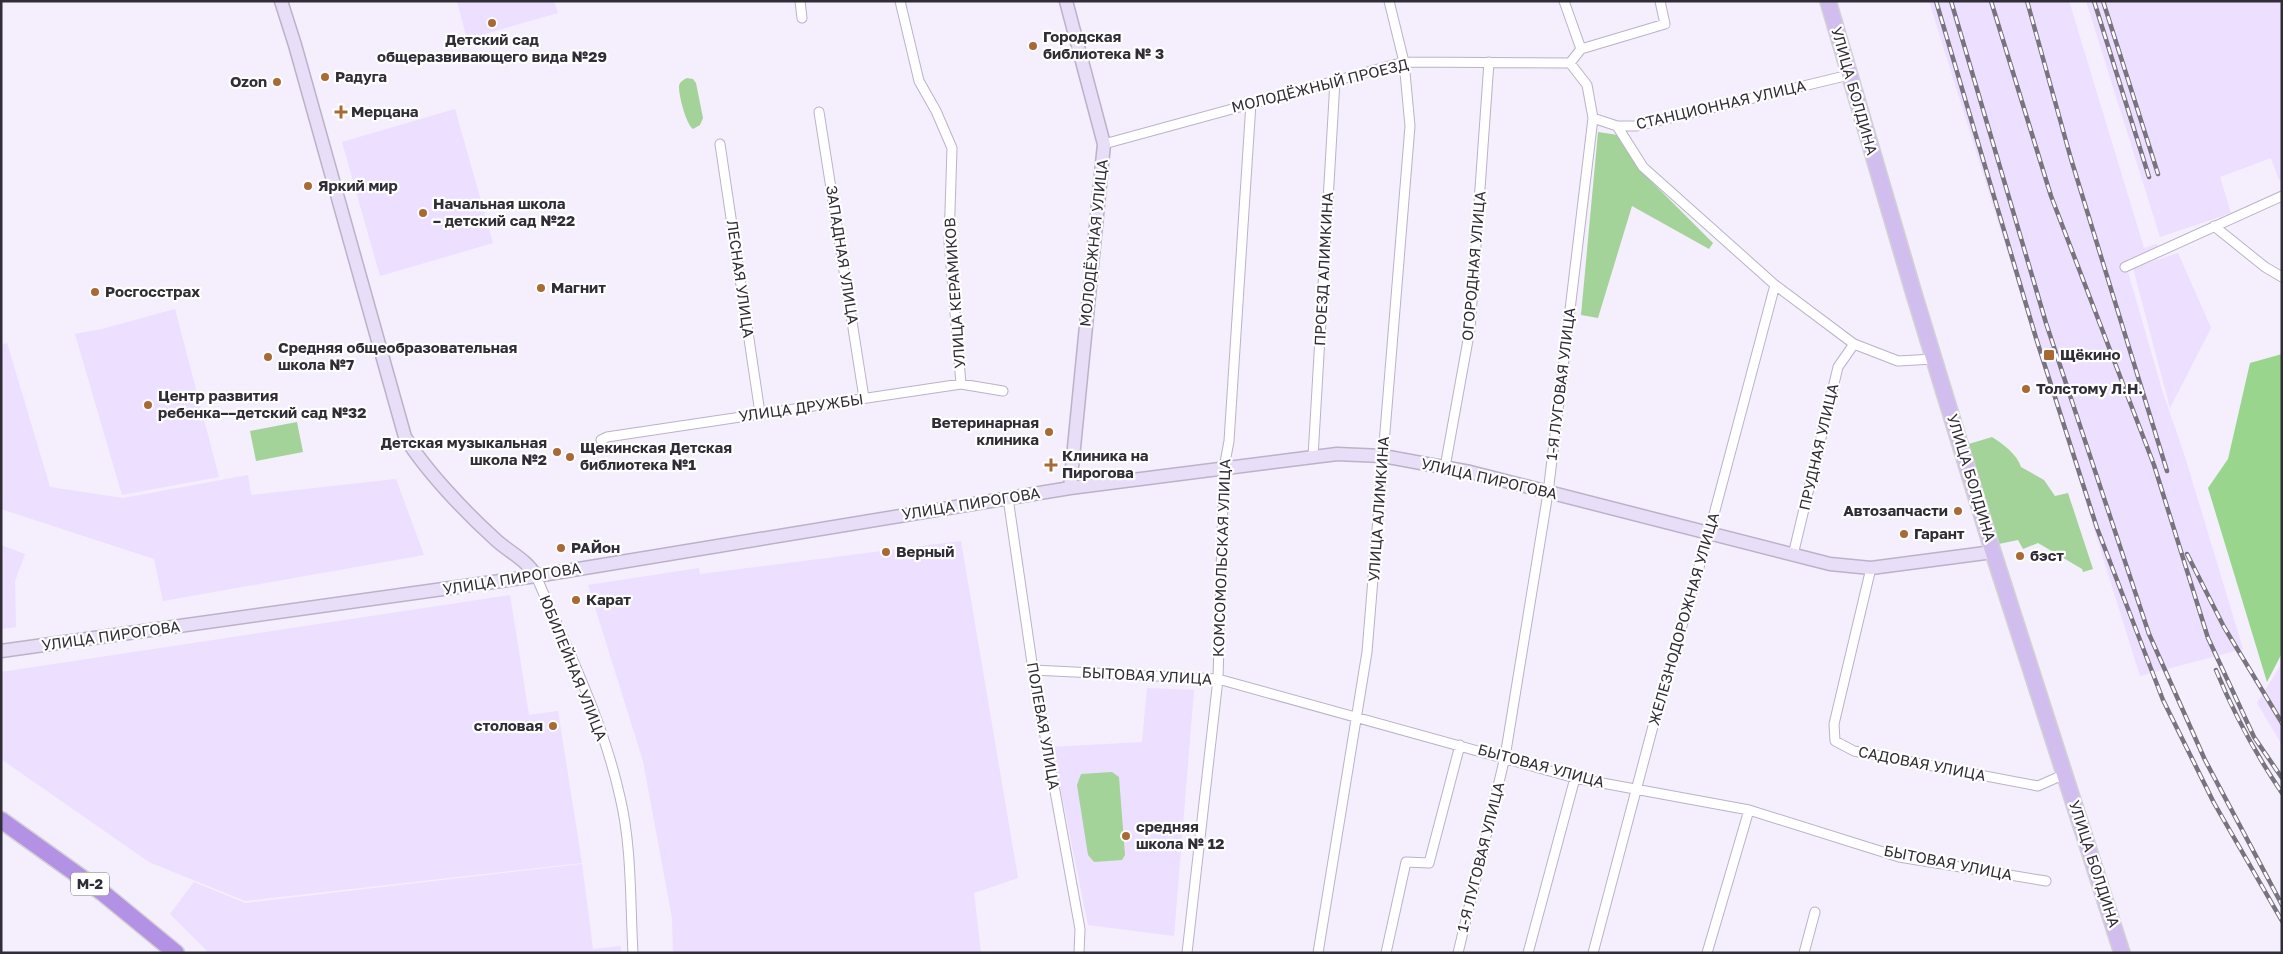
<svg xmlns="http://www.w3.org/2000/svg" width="2283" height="954" font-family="'Golos Text',sans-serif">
	<rect width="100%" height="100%" fill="#f4eefd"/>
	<!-- built -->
	<path fill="#ecdfff" d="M457,1H554L558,13L467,39Z
		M1929,1H2069L2144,248L2157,244L2163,256L2127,269L2163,393L2185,457L2243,649L2140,676Z
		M2086,1H2282V179L2279,180L2271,158L2220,177L2231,213L2160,237Z
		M455,109L493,243L380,276L342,142Z
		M2178,253L2211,328L2170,408L2133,268Z
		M175,309L219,477L122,495L75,334L102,329Z
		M7,343L50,487L123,498L248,475L251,495L396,479L424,555L163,601L154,559L1,509V345Z
		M961,541L1018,878L974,893L981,953H673L672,918L643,761L588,585L699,568L700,574Z
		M1,545L25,554L15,581L16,627L1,629Z
		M510,595L529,715L558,711L582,863L245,901L149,862L1,759V672Z
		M2282,663V745L2257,703Z
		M1147,688L1194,690L1174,936L1088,925L1052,747L1142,742Z
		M582,864L593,949L621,946V953H209L170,914L194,882L245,903Z"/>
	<!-- green -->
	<path fill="#a3d398" d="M687,78L693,79L696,83L703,118L700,125L693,129C686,124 679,96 679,87C679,82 683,80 687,78Z
		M1598,132L1618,135L1640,170L1713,243L1709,249L1632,206L1598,318L1581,315Z
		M297,422L303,452L256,461L250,431Z
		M1992,437C2003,444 2017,454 2021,467L2044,480L2055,496L2068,493L2093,569L2083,572L2082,569L2038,543L2023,549L2018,540L1994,545L1962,446Z
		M1112,772L1119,777L1125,855L1122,860L1094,862L1088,855L1077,785L1081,774Z"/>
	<!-- forest -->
	<path fill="#99d58c" d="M2282,354V653L2267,682L2208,488L2228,459L2250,363Z"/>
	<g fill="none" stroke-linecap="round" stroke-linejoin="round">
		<defs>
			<path id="street" d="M800,1L802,18
				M900,1L919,81L936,111L952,148L949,242L961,384
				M1581,49L1665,24L1660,1
				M819,112L864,398
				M1593,118L1617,126H1637L1849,75
				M1617,126L1643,167L1775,285L1854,344L1898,361L1934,359
				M720,144L760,413
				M1104,144L1404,62L1570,63
				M2214,226L2265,267L2282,277
				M2125,267L2282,196
				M601,440L607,437L961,384L1003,391
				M1313,457L1335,81
				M1445,467L1470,329L1489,62
				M1008,498L1033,670L1080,929L1079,953
				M1793,555L1838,367L1854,344
				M1871,568L1834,724L1835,741L1854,751L2038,786L2065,774
				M536,576C567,648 603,720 620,797C632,847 630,901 633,953
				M1033,670L1218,679L1575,778L1749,810L1899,857L2046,881
				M1187,953L1218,679L1224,468L1229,441L1251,103
				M1318,953L1367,652L1410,126L1404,62L1389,1
				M1386,953L1406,862L1429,863L1460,745
				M1458,953L1505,757L1548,493L1593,118L1587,85L1570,63L1581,49L1564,1
				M1528,953L1575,778
				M1593,953L1656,715L1709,533L1775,285
				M1707,953L1749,810
				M1804,953L1815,912"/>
			<path id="secondary" d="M281,1L295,45L405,437C426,471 466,513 496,540C509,552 527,560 536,576
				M1066,1L1104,144L1070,488
				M1,651L536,576L1070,488L1337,454L1383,456L1470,472L1830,564L1871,568L1993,552"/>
			<path id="primary" d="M1828,1L1914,294L1993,552L2122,953"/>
			<path id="highway" d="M1,820L103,893L176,953"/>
		</defs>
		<!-- street casing -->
		<use href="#street" stroke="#bbb2c9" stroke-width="11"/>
		<!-- secondary casing -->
		<use href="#secondary" stroke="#bbb2c9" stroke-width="15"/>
		<!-- primary casing -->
		<use href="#primary" stroke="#d2d1d3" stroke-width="18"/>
		<!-- highway casing -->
		<use href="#highway" stroke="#d2d1d3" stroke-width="19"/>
		<!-- street -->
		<use href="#street" stroke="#fff" stroke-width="9"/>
		<!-- secondary -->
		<use href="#secondary" stroke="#e8def7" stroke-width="12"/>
		<!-- primary -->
		<use href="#primary" stroke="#d1beef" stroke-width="15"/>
		<!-- highway -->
		<use href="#highway" stroke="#b392e5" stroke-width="16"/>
		<defs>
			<path id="rail" d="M1936,1L2036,338L2097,528L2163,700L2214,803L2282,921
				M1951,1L2046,323L2149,634L2205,760L2282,905
				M1991,1L2051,196L2154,465L2208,638L2254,737L2282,778
				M2027,1L2071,159L2167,471
				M2094,1L2149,177
				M2103,1L2158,174
				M2187,554L2224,627L2282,723
				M2216,670C2234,714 2255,753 2282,793"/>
		</defs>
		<!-- rail casing -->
		<use href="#rail" stroke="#78737f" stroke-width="4.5"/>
		<!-- rail -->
		<use href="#rail" stroke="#fff" stroke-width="2.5" stroke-dasharray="8" stroke-linecap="butt"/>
	</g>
	<!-- markers -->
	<g fill="#aa6933" stroke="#fff" stroke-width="2">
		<circle cx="492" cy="23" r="5"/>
		<circle cx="1033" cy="46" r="5"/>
		<circle cx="325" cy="77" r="5"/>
		<circle cx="277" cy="82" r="5"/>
		<path d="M338.5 104.5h5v5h5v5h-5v5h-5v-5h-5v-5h5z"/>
		<circle cx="308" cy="186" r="5"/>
		<circle cx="423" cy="213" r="5"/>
		<circle cx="541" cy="288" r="5"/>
		<circle cx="95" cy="292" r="5"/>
		<rect x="2043" y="349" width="12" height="12" rx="2.5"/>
		<circle cx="268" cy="357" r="5"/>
		<circle cx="2026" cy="389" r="5"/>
		<circle cx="148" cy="405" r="5"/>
		<circle cx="1049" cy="432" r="5"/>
		<circle cx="557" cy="452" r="5"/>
		<circle cx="570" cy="457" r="5"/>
		<path d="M1048.5 457.5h5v5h5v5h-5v5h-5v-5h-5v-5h5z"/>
		<circle cx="1958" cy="511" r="5"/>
		<circle cx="1904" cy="534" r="5"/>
		<circle cx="561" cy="548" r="5"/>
		<circle cx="886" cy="552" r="5"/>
		<circle cx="2020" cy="556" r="5"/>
		<circle cx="576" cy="600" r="5"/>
		<circle cx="553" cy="726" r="5"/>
		<circle cx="1126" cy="836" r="5"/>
	</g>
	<g text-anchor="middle" stroke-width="4.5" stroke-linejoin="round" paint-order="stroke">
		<!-- shield labels -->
		<rect fill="#fff" stroke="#6f6c73" stroke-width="1" x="71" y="872.5" width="38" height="23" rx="4"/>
		<g font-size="14" font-weight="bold" fill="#312d37">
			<text x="90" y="889">М-2</text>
		</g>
		<!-- poi labels -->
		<g font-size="15" font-weight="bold" fill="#312d37" stroke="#fff" text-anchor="start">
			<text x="1043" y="42">Городская<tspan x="1043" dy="17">библиотека № 3</tspan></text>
			<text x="492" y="45" text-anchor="middle">Детский сад<tspan x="492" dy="17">общеразвивающего вида №29</tspan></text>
			<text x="335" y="82">Радуга</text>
			<text x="267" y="87" text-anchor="end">Ozon</text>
			<text x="351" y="117">Мерцана</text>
			<text x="318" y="191">Яркий мир</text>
			<text x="433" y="209">Начальная школа<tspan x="433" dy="17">– детский сад №22</tspan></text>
			<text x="551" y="293">Магнит</text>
			<text x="105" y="297">Росгосстрах</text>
			<text x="278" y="353">Средняя общеобразовательная<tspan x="278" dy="17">школа №7</tspan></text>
			<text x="2060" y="360">Щёкино</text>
			<text x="2036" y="394">Толстому Л.Н.</text>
			<text x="158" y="401">Центр развития<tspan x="158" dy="17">ребенка––детский сад №32</tspan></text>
			<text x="1039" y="428" text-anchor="end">Ветеринарная<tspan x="1039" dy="17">клиника</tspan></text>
			<text x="547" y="448" text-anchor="end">Детская музыкальная<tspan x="547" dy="17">школа №2</tspan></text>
			<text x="580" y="453">Щекинская Детская<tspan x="580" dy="17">библиотека №1</tspan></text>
			<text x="1062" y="461">Клиника на<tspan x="1062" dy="17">Пирогова</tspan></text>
			<text x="1948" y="516" text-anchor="end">Автозапчасти</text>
			<text x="1914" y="539">Гарант</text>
			<text x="571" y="553">РАЙон</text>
			<text x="896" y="557">Верный</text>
			<text x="2030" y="561">бэст</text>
			<text x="586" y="605">Карат</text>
			<text x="543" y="731" text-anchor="end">столовая</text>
			<text x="1136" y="832">средняя<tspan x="1136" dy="17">школа № 12</tspan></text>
		</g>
		<!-- street labels -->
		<g font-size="15" fill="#312d37" stroke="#fff">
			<text transform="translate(1320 86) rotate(-14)" y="5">МОЛОДЁЖНЫЙ ПРОЕЗД</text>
			<text transform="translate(1854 91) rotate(74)" y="5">УЛИЦА БОЛДИНА</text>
			<text transform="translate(1721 105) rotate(-13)" y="5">СТАНЦИОННАЯ УЛИЦА</text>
			<text transform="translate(1094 243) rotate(-84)" y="5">МОЛОДЁЖНАЯ УЛИЦА</text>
			<text transform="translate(842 255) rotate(81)" y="5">ЗАПАДНАЯ УЛИЦА</text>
			<text transform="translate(1474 266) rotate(-85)" y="5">ОГОРОДНАЯ УЛИЦА</text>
			<text transform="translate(1324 269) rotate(-87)" y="5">ПРОЕЗД АЛИМКИНА</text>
			<text transform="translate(740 279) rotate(82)" y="5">ЛЕСНАЯ УЛИЦА</text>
			<text transform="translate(955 293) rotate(-94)" y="5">УЛИЦА КЕРАМИКОВ</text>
			<text transform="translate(1561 384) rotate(-83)" y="5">1-Я ЛУГОВАЯ УЛИЦА</text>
			<text transform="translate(801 408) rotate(-8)" y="5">УЛИЦА ДРУЖБЫ</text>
			<text transform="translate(1819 447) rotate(-77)" y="5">ПРУДНАЯ УЛИЦА</text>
			<text transform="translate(1971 478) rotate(73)" y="5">УЛИЦА БОЛДИНА</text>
			<text transform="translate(1489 479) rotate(13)" y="5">УЛИЦА ПИРОГОВА</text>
			<text transform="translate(971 504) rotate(-9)" y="5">УЛИЦА ПИРОГОВА</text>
			<text transform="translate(1379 509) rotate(-86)" y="5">УЛИЦА АЛИМКИНА</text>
			<text transform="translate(1222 558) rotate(-88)" y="5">КОМСОМОЛЬСКАЯ УЛИЦА</text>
			<text transform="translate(512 579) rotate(-9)" y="5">УЛИЦА ПИРОГОВА</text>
			<text transform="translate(1684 619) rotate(-74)" y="5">ЖЕЛЕЗНОДОРОЖНАЯ УЛИЦА</text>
			<text transform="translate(111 636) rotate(-8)" y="5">УЛИЦА ПИРОГОВА</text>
			<text transform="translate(573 668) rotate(68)" y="5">ЮБИЛЕЙНАЯ УЛИЦА</text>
			<text transform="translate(1147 676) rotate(3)" y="5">БЫТОВАЯ УЛИЦА</text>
			<text transform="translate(1043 726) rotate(80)" y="5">ПОЛЕВАЯ УЛИЦА</text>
			<text transform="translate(1922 764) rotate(11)" y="5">САДОВАЯ УЛИЦА</text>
			<text transform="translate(1541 766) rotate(15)" y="5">БЫТОВАЯ УЛИЦА</text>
			<text transform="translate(1481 857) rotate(-76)" y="5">1-Я ЛУГОВАЯ УЛИЦА</text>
			<text transform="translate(1948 863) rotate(11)" y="5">БЫТОВАЯ УЛИЦА</text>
			<text transform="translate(2094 864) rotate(72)" y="5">УЛИЦА БОЛДИНА</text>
		</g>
	</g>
	<!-- border -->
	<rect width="2283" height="954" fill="none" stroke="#312d37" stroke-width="5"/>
</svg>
